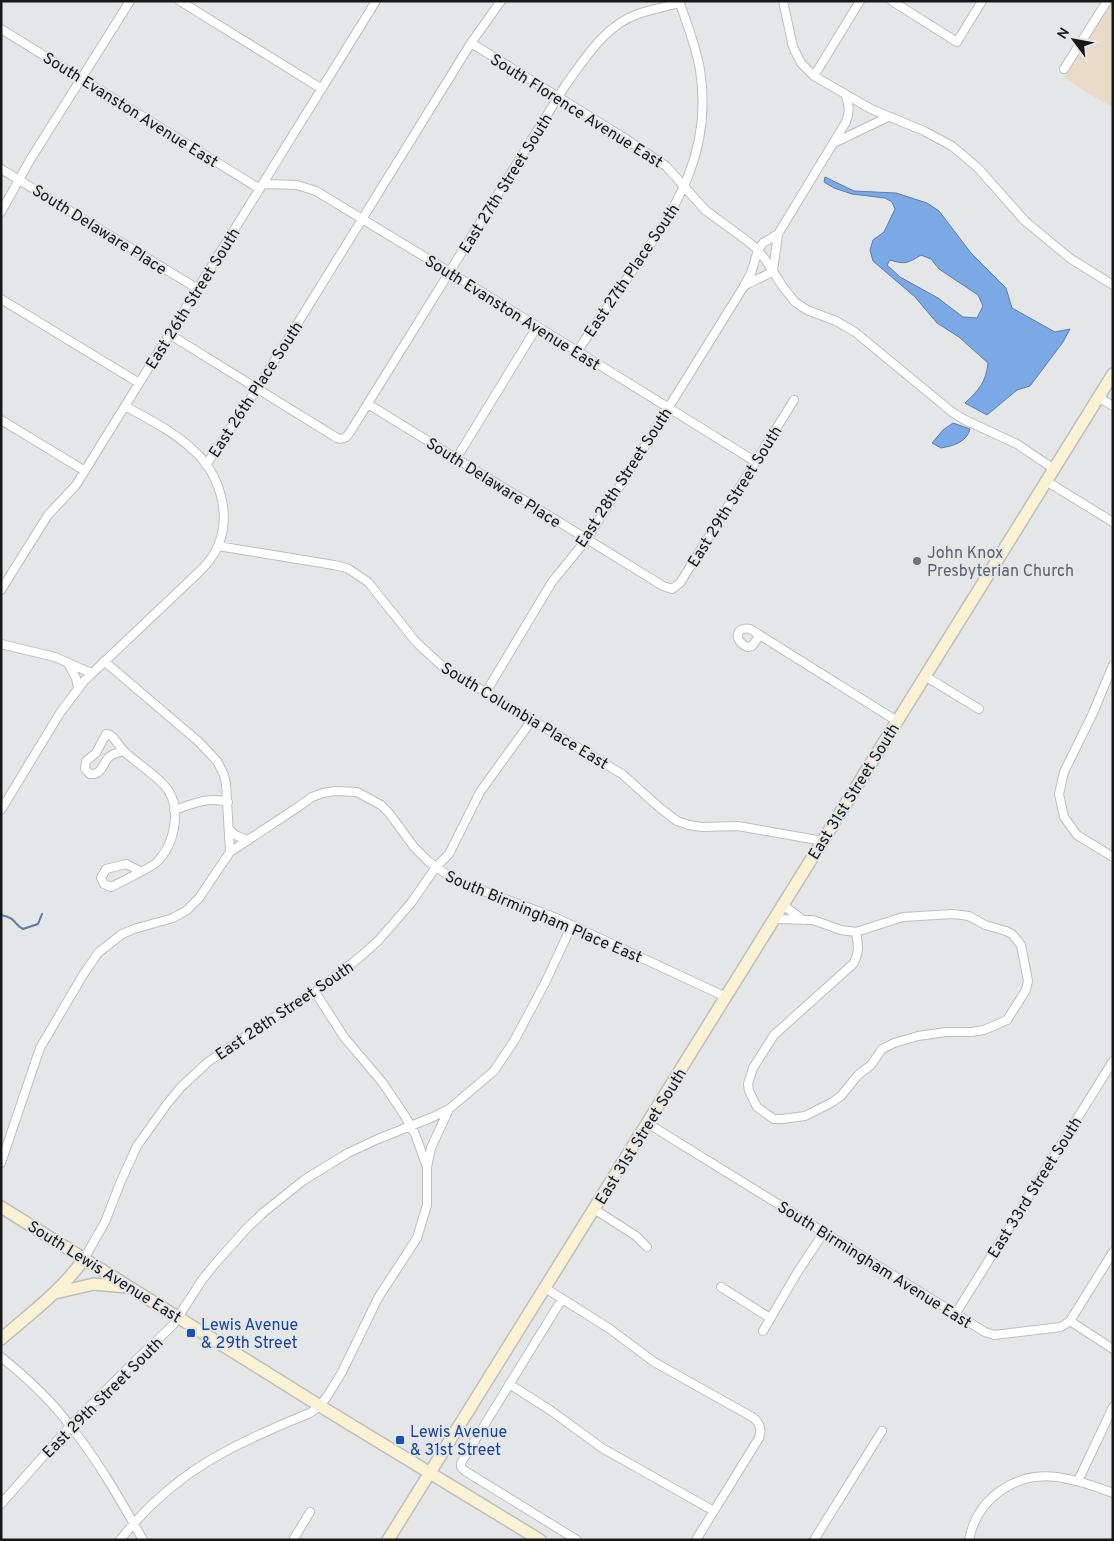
<svg xmlns="http://www.w3.org/2000/svg" width="1114" height="1541" font-family="Overpass,sans-serif">
	<rect width="100%" height="100%" fill="#e5e6e7"/>
	<!-- commercial -->
	<path fill="#e9d9c7" d="M1111,1H1113V108L1064,78Z"/>
	<!-- water -->
	<path fill="#7aa9e6" stroke="#5c7da8" fill-rule="evenodd" d="M825,177L854,191L896,193L927,203L939,211L971,253L1006,288L1012,308L1055,332L1070,329L1063,342L1030,386L1017,390L987,415L965,403C979,390 986,382 988,363L959,337L937,323L915,297L873,261L870,250L873,240L884,232L895,209L892,202L885,198L852,194L834,188L824,182ZM921,255L931,259L939,269L978,295L983,306L977,318L963,317L938,298L900,277L887,265L890,260C905,265 908,263 921,255Z
		M953,423L970,429C967,442 953,446 941,448L932,443L943,430Z"/>
	<g fill="none" stroke-linecap="round" stroke-linejoin="round">
		<!-- stream -->
		<path stroke="#5c7da8" stroke-width="2" d="M1,915C17,918 13,924 23,929L38,924L42,914"/>
		<defs>
			<path id="street" d="M180,1L322,89
				M783,1L793,47L801,63L814,76L871,109L924,131L952,146L978,168L1025,221L1071,259L1113,285
				M892,1L957,42L982,1
				M1,29L260,189
				M471,43L626,139L666,166L705,210L746,240L758,250L765,259L783,287L795,302L807,310L836,321L855,332L952,412L965,420L1017,444L1054,469
				M1064,69L1107,1
				M814,76L860,1
				M834,143L888,117
				M1,169L198,289
				M264,184L297,185L316,191L443,268L756,462
				M1,212L30,160L130,1
				M746,285C755,279 763,278 773,271L778,234L846,122C850,112 849,105 846,96
				M1,299L139,383
				M169,334L337,438C345,441 348,435 352,429L565,86C584,60 605,25 638,14C651,9 666,7 679,3
				M577,352C595,324 614,297 633,270C677,207 713,151 700,70C696,46 687,24 679,1
				M1098,397L1113,406
				M368,404L663,586L672,589L680,583L794,400
				M1,420L85,471
				M456,459L537,327
				M206,465L262,381L471,43L501,1
				M1046,481L1113,522
				M218,546L334,565L347,568L368,582L416,642L442,666L622,774L660,808L677,821L689,825L702,827L738,826L823,841
				M1,590L48,515L76,485L376,1
				M760,635L752,646L748,647C733,642 735,626 750,629L897,721
				M1,644L55,657L91,673
				M104,661L199,742L217,761L224,775L226,784L230,852
				M68,663L76,678L78,688
				M1113,665L1093,713L1064,772L1059,794L1064,817L1077,835L1113,857
				M925,676L979,709
				M486,692L552,582L587,539L744,286L751,273L758,250L763,243L778,234
				M123,751C118,753 111,754 108,758C102,765 102,775 90,774L85,769L86,761L96,753L106,734C114,734 120,749 127,754C139,764 152,773 163,784C183,804 176,841 158,861C156,865 117,884 111,887L104,884L101,878L106,869L126,864L140,871
				M1,810L60,713L84,681L200,571C207,564 214,556 218,546C232,513 219,472 192,449C173,431 148,419 125,406
				M174,810C193,804 208,796 228,802
				M230,830L235,835L247,840
				M783,905L803,920
				M953,914L969,916L985,925L1006,931L1012,934L1021,945L1028,981L1026,990L1007,1020L984,1030L972,1032H946L918,1036L894,1043L882,1049L871,1065L858,1075L841,1096L831,1103L805,1116L782,1119H774L768,1115L757,1107L749,1091L748,1084L753,1068L774,1035L853,964C860,952 858,945 856,932L903,917Z
				M774,919L813,920L841,930L856,932
				M315,992L344,1037L382,1082L405,1116L415,1134L427,1167
				M647,1123L985,1332L994,1335L1061,1327L1070,1321L1113,1349
				M1,1163L40,1048L83,975L98,953L122,934L134,929L173,918L187,910L199,898L230,852L298,807L312,797L323,793L335,791L357,792L381,805L389,813L414,847L428,861L456,881L554,917L726,997
				M594,1209L636,1236L647,1247
				M84,1259L105,1222L121,1181L137,1146L167,1104L181,1087L208,1062L262,1025L315,992L360,957L378,941L411,903L436,867L449,854L480,792L532,720
				M721,1287L770,1318
				M545,1288L610,1329L654,1362L754,1418C760,1424 762,1429 759,1438L696,1540
				M562,1299L461,1463V1467L465,1471L577,1540
				M956,1313L1113,1061
				M1070,1321L1113,1252
				M763,1331L797,1273L824,1232
				M1,1357C26,1377 52,1401 71,1427C99,1462 121,1501 143,1540
				M509,1384L550,1410L602,1448L714,1511
				M1078,1481L1113,1407
				M1,1504L70,1426L129,1367L173,1325L202,1280L214,1265L247,1228L264,1212L304,1180L348,1153L378,1139L433,1117L449,1109L494,1071L514,1041L545,983L572,925
				M120,1540C173,1472 233,1444 310,1413L320,1406L328,1395L342,1372L378,1298L417,1238L427,1205V1167L431,1148L449,1109
				M293,1540L310,1512
				M814,1540L882,1431
				M969,1540C977,1498 1015,1472 1057,1477C1077,1480 1095,1486 1113,1493"/>
			<path id="secondary" d="M1,1207L320,1406L540,1540
				M55,1293L94,1284L127,1287
				M1,1339C31,1313 62,1290 84,1259
				M388,1540L1113,374"/>
		</defs>
		<!-- street casing -->
		<use href="#street" stroke="#bdbebf" stroke-width="10"/>
		<!-- secondary casing -->
		<use href="#secondary" stroke="#bdbebf" stroke-width="14"/>
		<!-- street -->
		<use href="#street" stroke="#fff" stroke-width="8"/>
		<!-- secondary -->
		<use href="#secondary" stroke="#faf2d2" stroke-width="11"/>
	</g>
	<!-- markers -->
	<circle fill="#6b7280" stroke="#e5e6e7" stroke-width="2" cx="917" cy="561" r="5"/>
	<g fill="#1a4fb4" stroke="#e5e6e7" stroke-width="2">
		<rect x="186" y="1328" width="10" height="10" rx="2.5"/>
		<rect x="395" y="1435" width="10" height="10" rx="2.5"/>
	</g>
	<g text-anchor="middle" stroke-width="4" stroke-linejoin="round" paint-order="stroke">
		<!-- street labels -->
		<g font-size="16" fill="#171718" stroke="#e5e6e7">
			<text transform="translate(131 109) rotate(32)" y="6">South Evanston Avenue East</text>
			<text transform="translate(577 110) rotate(32)" y="6">South Florence Avenue East</text>
			<text transform="translate(505 183) rotate(-58)" y="6">East 27th Street South</text>
			<text transform="translate(100 229) rotate(32)" y="6">South Delaware Place</text>
			<text transform="translate(631 270) rotate(-56)" y="6">East 27th Place South</text>
			<text transform="translate(192 298) rotate(-58)" y="6">East 26th Street South</text>
			<text transform="translate(513 312) rotate(32)" y="6">South Evanston Avenue East</text>
			<text transform="translate(255 389) rotate(-57)" y="6">East 26th Place South</text>
			<text transform="translate(623 477) rotate(-57)" y="6">East 28th Street South</text>
			<text transform="translate(494 482) rotate(32)" y="6">South Delaware Place</text>
			<text transform="translate(734 496) rotate(-58)" y="6">East 29th Street South</text>
			<text transform="translate(525 715) rotate(31)" y="6">South Columbia Place East</text>
			<text transform="translate(853 791) rotate(-58)" y="6">East 31st Street South</text>
			<text transform="translate(544 916) rotate(23)" y="6">South Birmingham Place East</text>
			<text transform="translate(284 1010) rotate(-34)" y="6">East 28th Street South</text>
			<text transform="translate(640 1136) rotate(-58)" y="6">East 31st Street South</text>
			<text transform="translate(1034 1187) rotate(-58)" y="6">East 33rd Street South</text>
			<text transform="translate(875 1264) rotate(32)" y="6">South Birmingham Avenue East</text>
			<text transform="translate(105 1271) rotate(32)" y="6">South Lewis Avenue East</text>
			<text transform="translate(102 1397) rotate(-45)" y="6">East 29th Street South</text>
		</g>
		<!-- worship labels -->
		<g font-size="16" fill="#5b616d" stroke="#e5e6e7" text-anchor="start">
			<text x="927" y="558">John Knox<tspan x="927" dy="18">Presbyterian Church</tspan></text>
		</g>
		<!-- transit labels -->
		<g font-size="16" fill="#164399" stroke="#e5e6e7" text-anchor="start">
			<text x="201" y="1330">Lewis Avenue<tspan x="201" dy="18">&amp; 29th Street</tspan></text>
			<text x="410" y="1437">Lewis Avenue<tspan x="410" dy="18">&amp; 31st Street</tspan></text>
		</g>
	</g>
	<!-- border -->
	<rect width="1114" height="1541" fill="none" stroke="#171718" stroke-width="5"/>
	<!-- north arrow -->
	<g transform="translate(1074 40) rotate(302)" stroke="#e5e6e7" stroke-width="4" paint-order="stroke">
	<path d="M0-4L9 19L0 12L-9 19Z" fill="#171718"/>
	<text y="-8" font-size="14" font-weight="bold" text-anchor="middle" fill="#171718">N</text>
	</g>
</svg>
